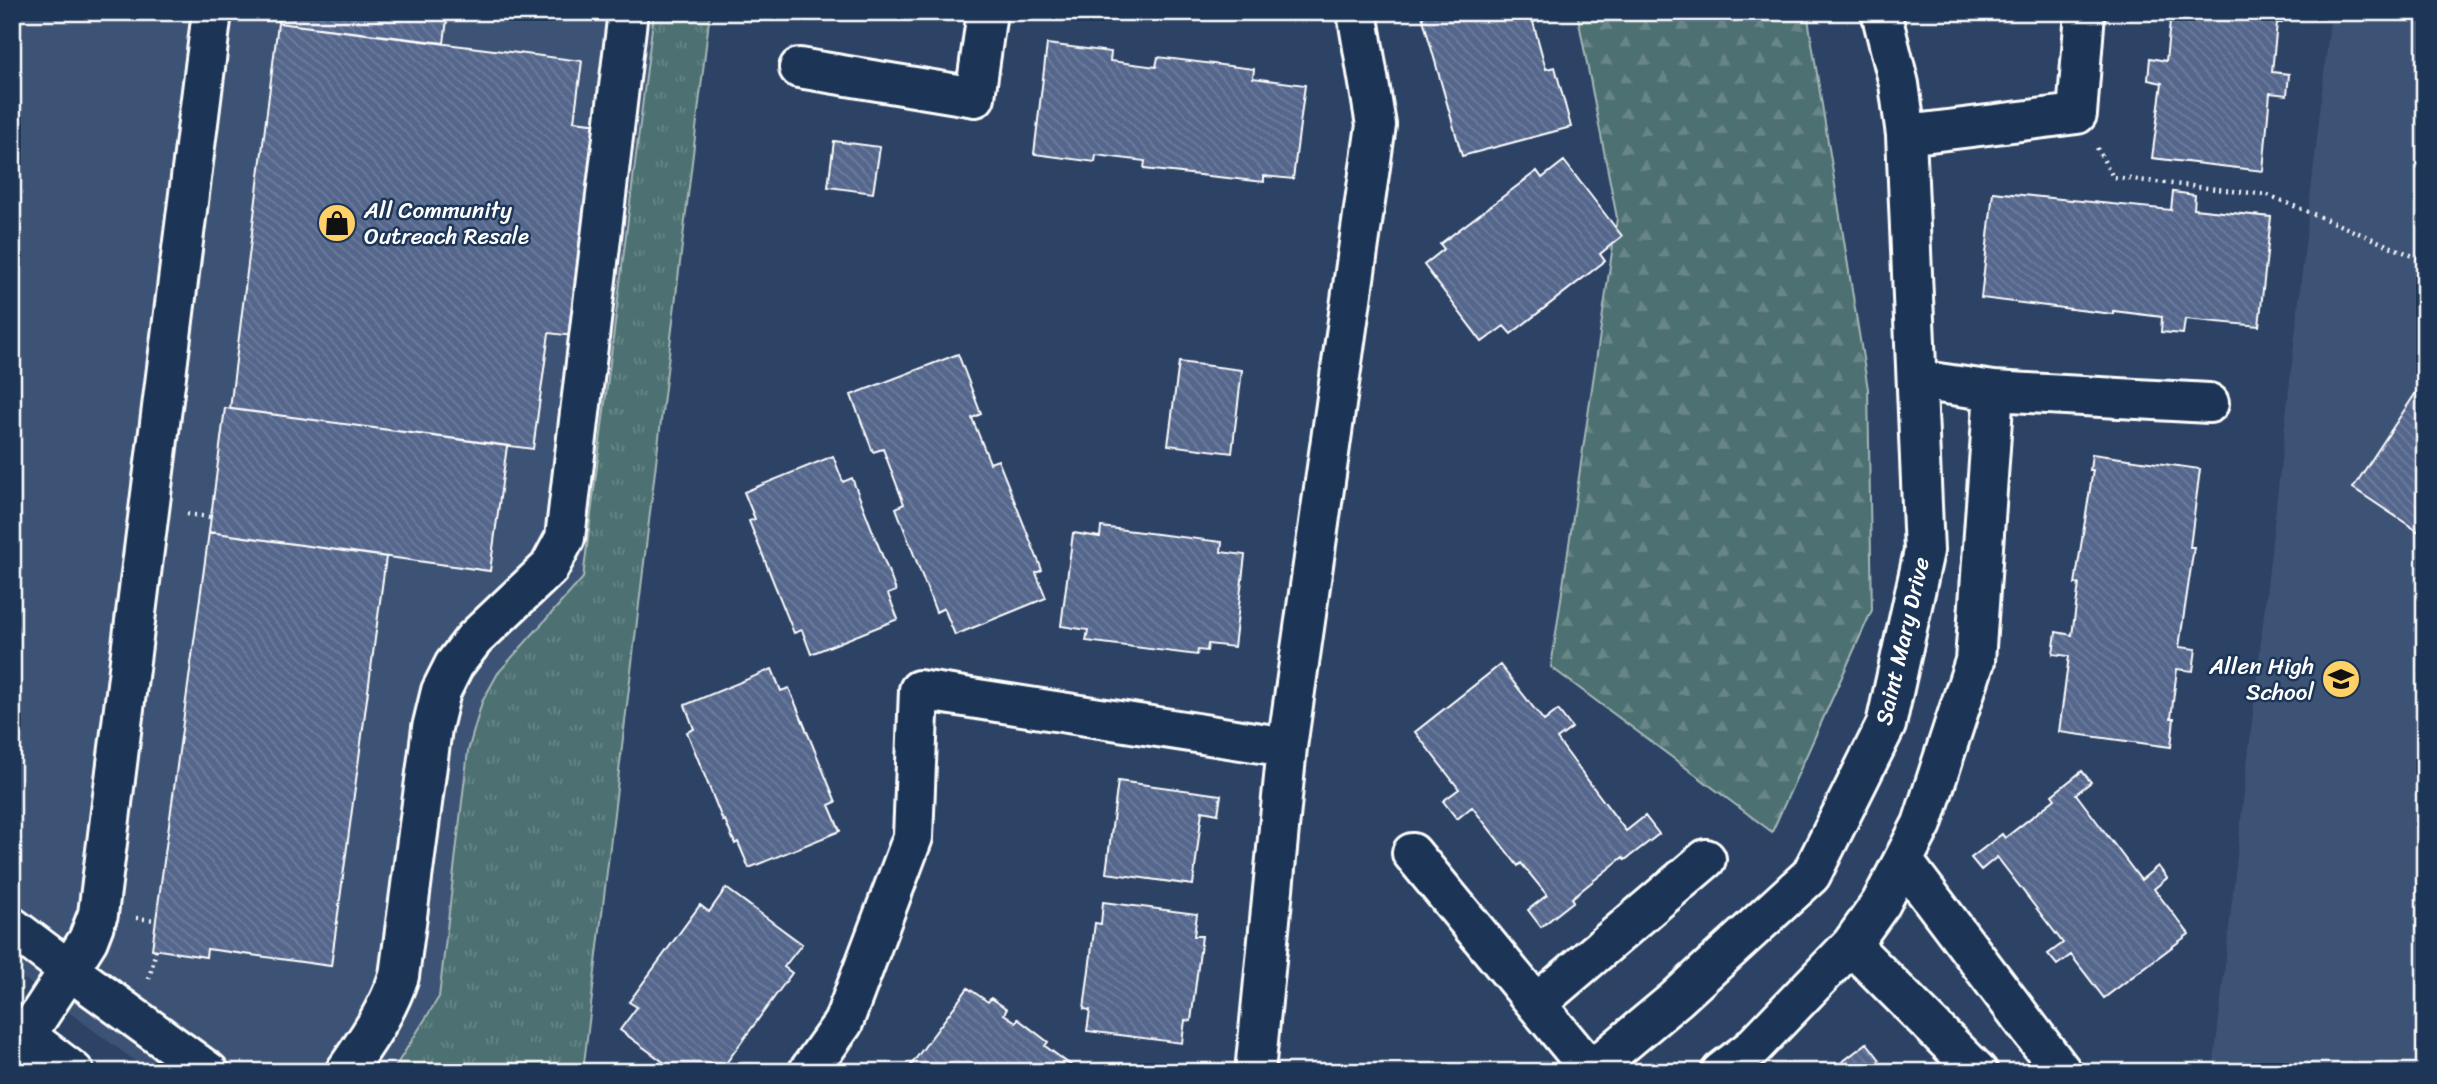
<svg xmlns="http://www.w3.org/2000/svg" width="2437" height="1084" font-family="Sriracha,sans-serif">
	<defs>
		<pattern id="grass-tufts" width="24" height="20" patternUnits="userSpaceOnUse" patternTransform="scale(1.75)"><rect width="24" height="20" fill="#4e7172"/><path d="M3 7l-1-3M5 7V3M7 7l1-3M15 17l-1-3M17 17v-4M19 17l1-3" fill="none" stroke="#698687"/></pattern>
		<pattern id="forest-firs" width="22" height="20" patternUnits="userSpaceOnUse" patternTransform="scale(1.75)"><rect width="22" height="20" fill="#4e7172"/><path d="M5 1l3.5 6h-7zM16 11l3.5 6h-7z" fill="#698687"/></pattern>
		<pattern id="building-back-hatch" width="6" height="6" patternUnits="userSpaceOnUse" patternTransform="scale(1.75)"><rect width="6" height="6" fill="#55668c"/><path d="M-1 5l2 2M0 0l6 6M5-1l2 2" fill="none" stroke="#6e7d9d"/></pattern>
	</defs>
	<rect width="100%" height="100%" fill="#2d4366"/>
	<filter id="ink" filterUnits="userSpaceOnUse"><feTurbulence type="fractalNoise" baseFrequency=".0143" numOctaves="2"/><feDisplacementMap in="SourceGraphic" scale="14" xChannelSelector="R" yChannelSelector="G"/><feConvolveMatrix kernelMatrix="1 2 1 2 8 2 1 2 1" color-interpolation-filters="sRGB"/></filter>
	<g filter="url(#ink)">
		<!-- built -->
		<path fill="#3d5274" d="M12,12H654L583,578L498,673L482,702L468,751L439,997L392,1072H150L12,970Z
			M2331,12H2425V1072H2213Z"/>
		<!-- grass -->
		<path fill="url(#grass-tufts)" stroke="#a6b8b8" stroke-width="2" d="M654,12H710L583,1072H392L439,997L468,751L482,702L498,673L583,578Z"/>
		<!-- forest -->
		<path fill="url(#forest-firs)" stroke="#a6b8b8" stroke-width="2" d="M1577,12H1807L1868,389L1872,610L1772,832L1551,667L1617,218Z"/>
		<!-- building -->
		<path fill="url(#building-back-hatch)" stroke="#fff" stroke-width="2" d="M280,12H448L444,43L278,23Z
			M1421,12H1539L1541,20L1533,22L1546,69L1555,67L1571,127L1462,156Z
			M2171,12H2283L2282,23H2277L2272,72L2289,74L2287,95L2270,93L2263,171L2152,158L2162,83L2148,80L2150,58L2166,61Z
			M278,23L582,61L574,121L600,124L573,336L549,333L533,449L230,409Z
			M1047,44L1111,52L1110,61L1156,67L1158,57L1254,69L1253,78L1305,85L1293,179L1264,176V182L1144,169L1145,161L1096,155L1095,162L1034,154Z
			M834,141L880,147L873,193L828,187Z
			M1564,161L1622,236L1600,254L1605,261L1511,334L1504,326L1482,342L1424,265L1444,249L1440,244L1537,171L1542,178Z
			M1993,192L2171,210L2173,192L2195,195L2194,209L2271,217L2259,326L2185,319L2183,334L2161,332L2162,317L2113,311V314L1981,298Z
			M958,354L981,414L972,418L990,463L998,460L1042,570L1036,573L1046,598L955,635L944,608L936,612L896,508L904,504L883,449L873,452L851,395Z
			M1179,362L1242,370L1232,453L1168,445Z
			M2417,391L2425,396V536L2353,488Z
			M225,408L507,446L490,571L209,532Z
			M2092,454L2200,469L2190,547H2194L2179,647L2196,649L2193,671L2177,669L2171,718H2174L2171,747L2059,732L2069,656L2053,654L2056,632L2072,635L2079,584H2075L2093,470H2090Z
			M833,456L843,482L852,478L896,591L888,594L898,619L811,654L802,630L794,633L749,521L755,519L744,492Z
			M1101,527L1222,542L1221,552L1245,555L1234,647L1208,644L1207,651L1198,650L1197,655L1086,641L1088,630L1061,626L1073,533L1100,537Z
			M209,532L386,557L331,966L207,949L206,957L152,949Z
			M1500,665L1544,721L1558,710L1572,728L1557,739L1626,831L1645,816L1659,834L1625,860L1623,857L1572,898L1574,901L1541,927L1528,910L1547,895L1521,863L1518,866L1472,807L1457,819L1443,801L1459,789L1415,732Z
			M772,669L781,691L789,688L836,802L829,805L840,831L749,868L738,842L735,844L725,820L723,821L687,732L694,729L685,705Z
			M2082,771L2091,782L2076,794L2141,880L2158,866L2167,878L2154,889L2189,934L2104,998L2071,955L2057,965L2048,954L2063,943L1997,857L1981,870L1971,858L2002,834L2005,838L2055,799L2052,795Z
			M1118,781L1221,795L1218,814L1202,811L1193,885L1106,873Z
			M726,888L802,944L784,967L792,973L721,1070L712,1063L705,1072H677L620,1030L637,1007L629,1002L700,905L709,912Z
			M1103,902L1197,914L1194,936H1202L1191,1021L1185,1020L1182,1043L1087,1031L1090,1010L1084,1009L1095,923L1101,924Z
			M968,988L988,1002L991,998L1007,1009L1004,1014L1016,1022L1018,1019L1048,1042L1045,1046L1080,1072H919L911,1065Z
			M1867,1043L1880,1060L1864,1072H1829Z"/>
		<g fill="none" stroke-linecap="round" stroke-linejoin="round">
			<defs>
				<path id="minor" d="M799,68L975,97L987,12
					M1906,135L2077,114L2085,12
					M1917,380L1994,391L2209,403
					M1412,853L1592,1072
					M1904,862L2062,1072
					M12,927L69,970L12,1057
					M1851,945L1978,1072
					M1536,1004L1706,859
					M209,1072L69,970L88,940L98,914L212,12
					M345,1072C367,1040 387,1012 399,976L432,728L441,691L454,665L474,639L549,568L565,538L628,12
					M808,1072L843,1023L913,837L919,690L1287,747
					M1255,1072L1287,747L1376,125L1357,12
					M1589,1072L1676,999L1811,875L1886,725L1924,551L1906,135L1899,84L1881,12
					M1721,1072L1751,1049L1851,945L1881,903L1922,824L1975,661L1994,391"/>
				<path id="major" d="M12,1025L74,1072"/>
			</defs>
			<!-- minor casing -->
			<use href="#minor" stroke="#fff" stroke-width="44"/>
			<!-- major casing -->
			<use href="#major" stroke="#fff" stroke-width="44"/>
			<!-- path -->
			<path stroke="#fff" stroke-width="4.5" stroke-dasharray="2 5" stroke-linecap="butt" d="M2097,148L2113,177L2268,195L2425,261
				M187,514L210,517
				M136,918L156,920
				M149,979L156,950"/>
			<!-- minor -->
			<use href="#minor" stroke="#1d3557" stroke-width="38"/>
			<!-- major -->
			<use href="#major" stroke="#1d3557" stroke-width="38"/>
		</g>
	</g>
	<!-- icons -->
	<defs>
		<symbol id="shop-disc" viewBox="-11 -11 22 22"><circle r="9.5" fill="#ffd166" stroke="#1d3557"/><path d="M-5-2.5h2.3a2.7 3.5 0 0 1 5.4 0H5L5.5 6h-11ZM-1.5-2.5h3a1.5 2.3 0 0 0-3 0Z" fill="#111"/></symbol>
		<symbol id="school-disc" viewBox="-11 -11 22 22"><circle r="9.5" fill="#ffd166" stroke="#1d3557"/><path d="M0-5L7-2L0 1L-7-2ZM-4 1L0 2.5L4 1V4Q0 6-4 4Z" fill="#111"/></symbol>
	</defs>
	<g fill-rule="evenodd">
		<use href="#shop-disc" x="315" y="201" width="44" height="44"/>
		<use href="#school-disc" x="2319" y="657" width="44" height="44"/>
	</g>
	<g text-anchor="middle" stroke-width="5" stroke-linejoin="round" paint-order="stroke">
		<!-- poi labels -->
		<g font-size="23" fill="#fff" stroke="#1d3557" text-anchor="start">
			<text x="364" y="218">All Community<tspan x="364" dy="26">Outreach Resale</tspan></text>
			<text x="2314" y="674" text-anchor="end">Allen High<tspan x="2314" dy="26">School</tspan></text>
		</g>
		<!-- street labels -->
		<g font-size="23" fill="#fff" stroke="#1d3557">
			<text transform="translate(1902 641) rotate(-77)" y="8">Saint Mary Drive</text>
		</g>
	</g>
	<!-- margin -->
	<rect width="2437" height="1084" fill="none" stroke="#1d3557" stroke-width="42"/>
	<rect x="21" y="21" width="2395" height="1042" fill="none" stroke="#fff" stroke-width="2.5" filter="url(#ink)"/>
</svg>
